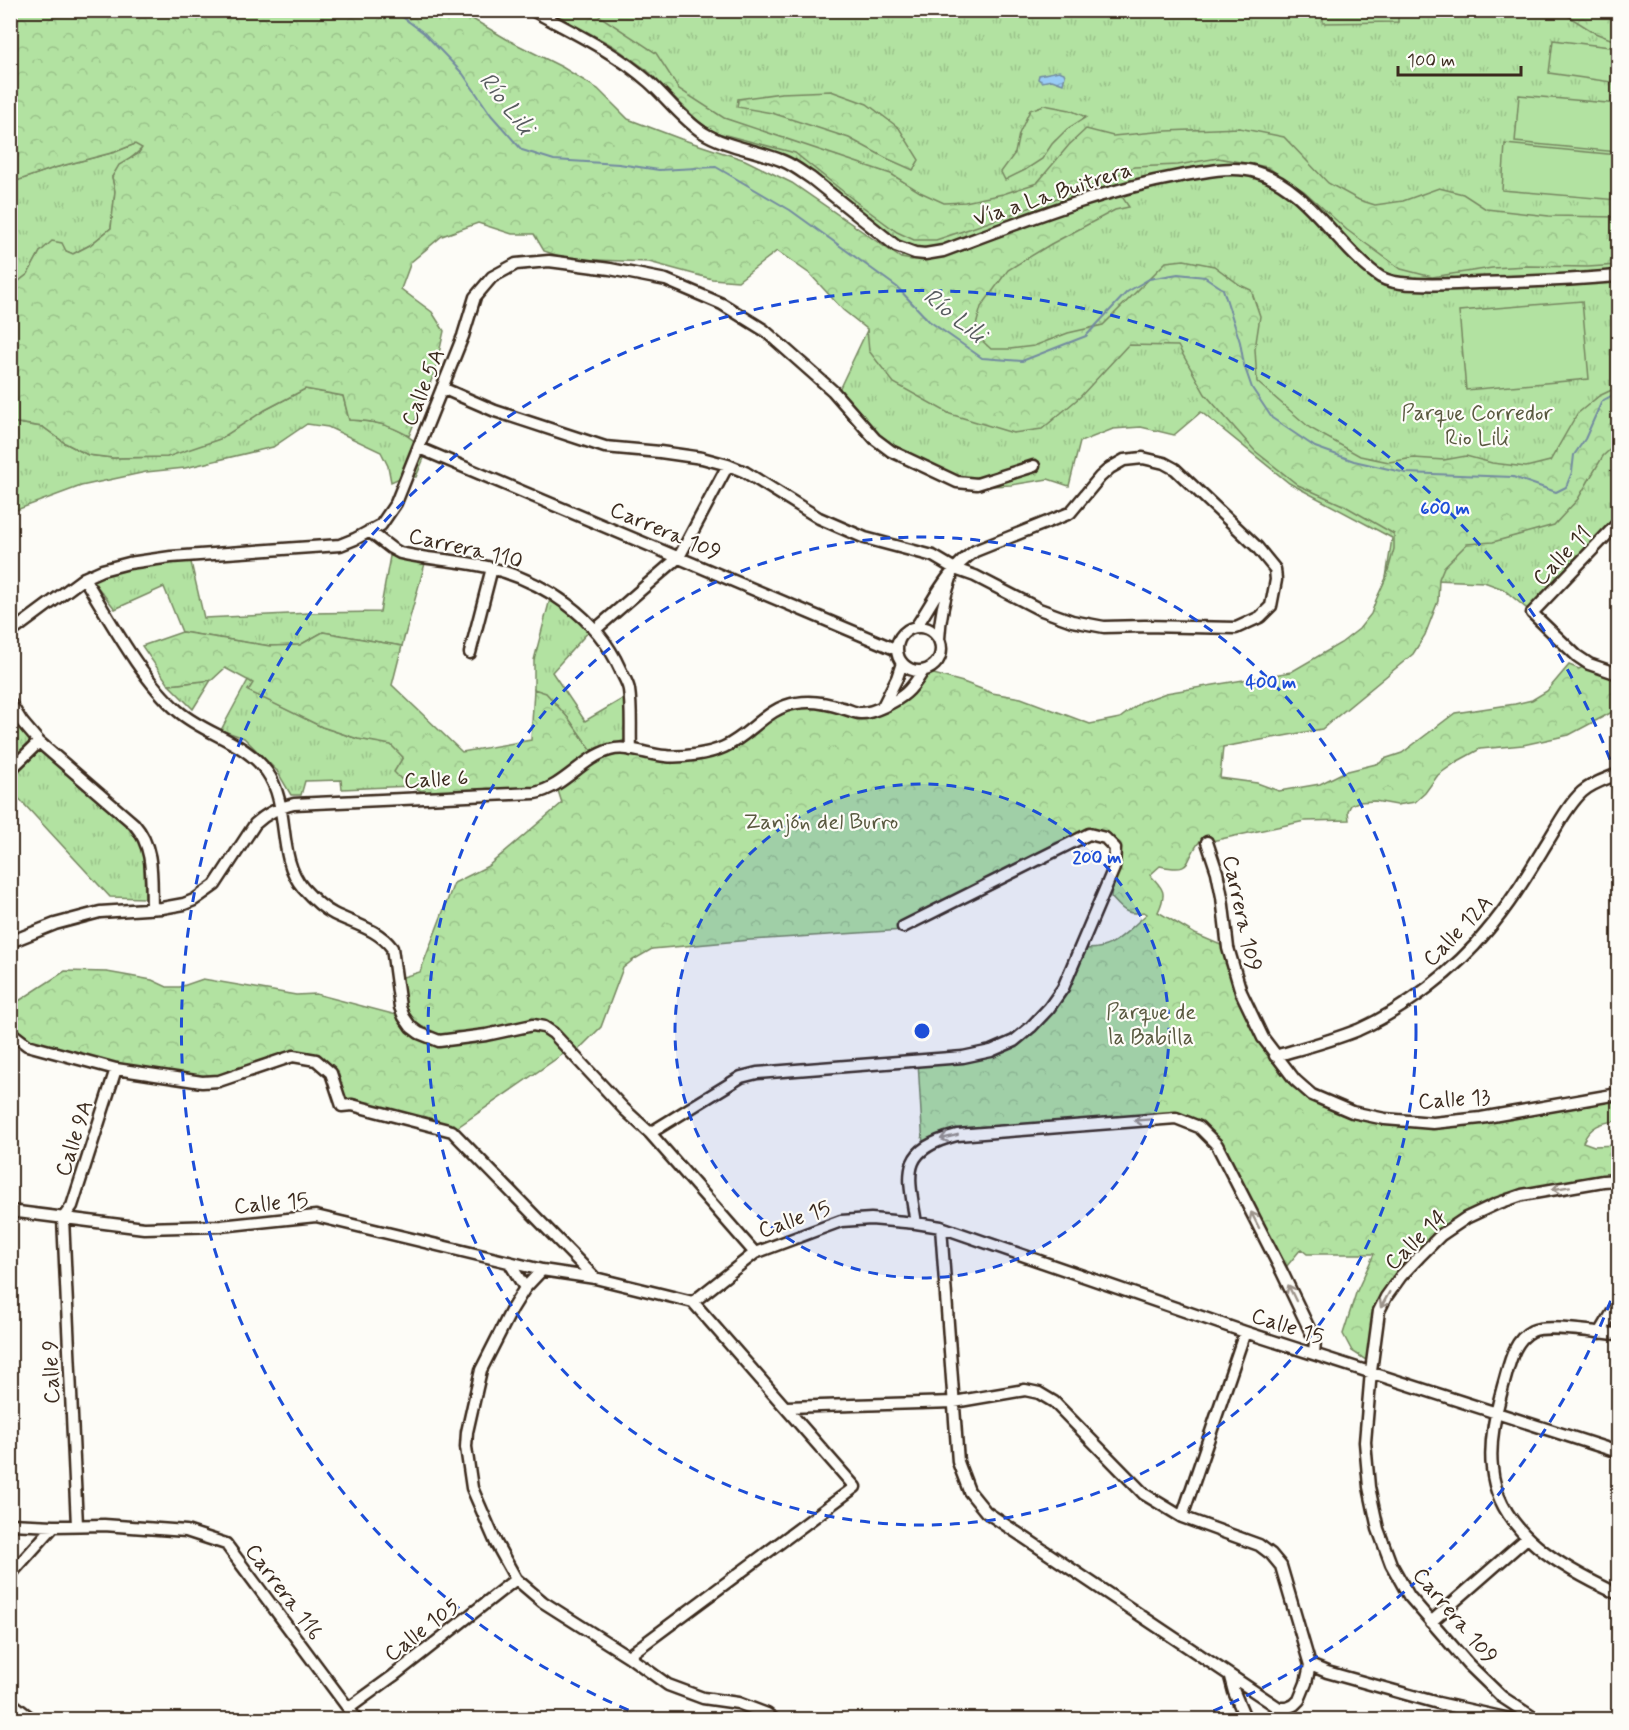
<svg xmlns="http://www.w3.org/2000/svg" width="1629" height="1730" font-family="Mynerve,sans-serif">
	<defs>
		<pattern id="grass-tufts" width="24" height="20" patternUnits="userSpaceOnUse" patternTransform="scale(1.5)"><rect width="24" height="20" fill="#b2e2a1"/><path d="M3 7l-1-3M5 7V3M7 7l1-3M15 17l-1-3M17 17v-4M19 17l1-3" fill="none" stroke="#9ac28a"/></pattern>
		<pattern id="forest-crowns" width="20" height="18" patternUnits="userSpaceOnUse" patternTransform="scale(1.5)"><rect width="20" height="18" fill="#b2e2a1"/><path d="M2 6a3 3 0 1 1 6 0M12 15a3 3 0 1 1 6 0" fill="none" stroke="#9ac28a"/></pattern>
		<pattern id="water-waves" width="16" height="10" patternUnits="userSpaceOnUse" patternTransform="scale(1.5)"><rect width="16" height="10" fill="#99ccf6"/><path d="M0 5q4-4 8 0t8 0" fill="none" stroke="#85afd2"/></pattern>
	</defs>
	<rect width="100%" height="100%" fill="#fdfcf7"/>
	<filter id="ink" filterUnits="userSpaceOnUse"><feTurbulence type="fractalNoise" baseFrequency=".0167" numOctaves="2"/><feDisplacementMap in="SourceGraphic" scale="12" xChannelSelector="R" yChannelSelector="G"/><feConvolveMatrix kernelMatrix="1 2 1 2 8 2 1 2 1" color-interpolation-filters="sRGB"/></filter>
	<g filter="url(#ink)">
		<!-- grass -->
		<path fill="url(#grass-tufts)" stroke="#768660" stroke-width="1.5" d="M532,11H1618V523L1532,613L1503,589L1484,582L1386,578L1392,538L1289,483L1201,412L1174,435L1141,427L1113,429L1080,442L1069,486L1048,479L1011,485L972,487L903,457L836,396L905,250L811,178L704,133L649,82Z
			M135,144L143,147C132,160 122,161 112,177L115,191L111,228L90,245L73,254L66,251L40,252L28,274L10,288V183L54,168L115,152Z
			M305,389L343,396L349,420C386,422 399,427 427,451L416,477H402L391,482L388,466L381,452L328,427L307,424L273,447L185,468L146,472L81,486L11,512V422L43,427L65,443L88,455L113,458L167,457L265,410Z
			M390,556L426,560L402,646L323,632L300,645L270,646L182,632L164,587L115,609L92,580C121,564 157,562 190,558L204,618L310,613L380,612Z
			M550,599L590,630L552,672L585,721L624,698L627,739L593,753L569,719L534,689V660Z
			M211,680L193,709L169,685Z
			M248,680L254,684L248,690L322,727L358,739L391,744L403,757L406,784L412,786L342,789L341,780L305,781L301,795H291L277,771L244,738L221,730Z
			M10,710L30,741L11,761H10Z
			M41,749L124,822L143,847L145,898L110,897L11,790V779Z"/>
		<!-- forest -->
		<path fill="url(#forest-crowns)" stroke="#768660" stroke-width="1.5" d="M11,11H459L510,41L562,67L598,89L628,119L681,139L745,160L792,183L901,258L912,260L925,254L1110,192L1123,198L1129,207L1115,210L1051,244L1008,270L981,307L974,333L991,349H1010L1034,346L1068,333L1103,325L1166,262L1184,260L1214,266L1240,285L1251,290L1260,316L1255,349L1257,382L1310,428L1360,456L1389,462L1414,458L1444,460L1466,456L1492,463L1526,467L1550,461L1577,414L1599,396L1618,387V442L1603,456L1578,499L1554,525L1493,542L1467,544L1444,567L1439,579L1438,601L1425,635L1413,654L1322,729L1223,747L1220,778L1257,783L1279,791L1320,784L1344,772L1380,763L1384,759L1402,753L1455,713L1515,704L1532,700L1547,691L1569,665L1579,669L1589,664L1618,674V709L1569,735L1523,745L1480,749L1458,761L1438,775L1425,793L1415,802L1397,805L1375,801L1358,802L1351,805L1348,811L1349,820L1305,821L1207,842L1200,841C1183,862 1195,873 1160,866L1150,875C1164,889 1167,893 1158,912L1195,934L1228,948L1263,1038L1295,1080L1352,1112L1433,1123L1618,1094V1121C1602,1122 1590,1126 1583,1142L1594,1146L1618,1145V1180L1522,1195L1441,1235L1386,1297L1372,1364L1352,1351L1343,1334L1356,1293L1374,1254H1307L1301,1249L1282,1272L1217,1145L1176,1118L957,1135L923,1147L918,1061L963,1057L1014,1041L1049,1008L1080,948C1113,953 1125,932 1147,914L1144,912C1126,916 1122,909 1111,897L1115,848L1089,834L904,930L750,940L652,949L633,960L623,968L601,1027L574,1054L569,1050L452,1131L342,1106L331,1073L316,1060L292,1056L219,1081L116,1069L27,1045L11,1030V1006L65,971L107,972L152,980L167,987H180L203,979L296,995L316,994L404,1017L396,979L420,972L454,883L488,866L562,803L556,784L612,749L701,754L796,703L860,713L896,699L923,671L963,682L992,693L1021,698L1090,724L1120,718L1141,702L1166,693L1291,672L1341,643L1359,629L1371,614L1376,600L1386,578L1394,549V534L1345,506L1298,485L1255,451L1205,394L1178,346L1128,345L1080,397L1042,429L1013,433L950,414L894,383L869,351L867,329L843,310L810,274L777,251L738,281L712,279L649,262L568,259L544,251L534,234H512L478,223L442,236L411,262L401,289L432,312L444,331L435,371L409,436C388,424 373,421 349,420L343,396L305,389L265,410L220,439L167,457L113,458L88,455L65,443L43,427L11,422L10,288L28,274L40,252L52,241L62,243L66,251L73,254L90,245L111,228L115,191L112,177L119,165L138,154L142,148L135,144L115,152L54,168L11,183Z
			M549,11H592L656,53L679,89L724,118L891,174L920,192L944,203L965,202L1003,194L1037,183L1069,145L1086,129L1113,136L1166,131L1239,128L1284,137L1328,183L1359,200L1375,205L1403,201L1439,188L1463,194L1486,209L1549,216L1618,217V265L1588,267L1527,266L1492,268L1432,277L1401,269L1347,230L1304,191L1267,167L1218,158L1178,165L1134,167L1103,182L969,229L936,240H914L897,232L855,201L795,153L714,132L698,121L647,70L613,46Z
			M1560,11H1609L1618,19V42L1595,33Z
			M831,91L867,104L899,128L919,160L913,170L886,158L849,138L772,113L737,107L738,99L781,93Z
			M1044,105L1070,110L1086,117L1067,129L1052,144L1042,159L1025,170L1005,180L1001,172L1015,153L1019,134L1030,110Z
			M182,632L270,646L300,645L323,632L402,646L392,685L462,752L531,740L534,689L546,693L569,719L593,753L542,789L428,794L406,784L394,772L403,757L391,745L358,739L322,727L248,691L253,683L225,668L212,680L169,685L142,646Z"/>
		<!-- pitch -->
		<path fill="#b2e2a1" stroke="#768660" stroke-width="1.5" d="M1323,11H1398V22L1323,23Z
			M1553,40L1618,48V83L1549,73Z
			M1519,95L1618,104V152L1515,142Z
			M1505,144L1618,155V200L1502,190Z
			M1582,301L1589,379L1466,390L1459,311Z"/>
		<!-- water -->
		<path fill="url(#water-waves)" stroke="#738ba0" stroke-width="1.5" d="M1059,71L1064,73L1065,76L1063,84L1052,80L1042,82L1038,79L1039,75Z"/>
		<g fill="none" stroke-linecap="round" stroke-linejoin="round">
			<!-- stream -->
			<path stroke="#738ba0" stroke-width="2" d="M393,10L424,33L463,74L491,115L522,150L554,160L619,164L659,170L716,167L790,210L897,287L929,321L982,358L1022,361L1086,336L1127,292L1149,279L1178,274L1205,277L1223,289L1240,342L1244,365L1252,388L1272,418L1315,447L1354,461L1406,473L1513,477L1556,492L1566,487L1572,472L1574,455L1585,439L1602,401L1618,392"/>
			<defs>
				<path id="minor" d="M532,10C572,32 614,51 649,82C667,98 681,118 702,132C726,147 757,150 783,161C793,165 802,172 811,178L896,246L915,253L925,254L943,251C1021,222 1098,191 1180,176C1204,172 1233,165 1256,172C1306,186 1336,245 1376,274C1383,280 1392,282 1401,283C1427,286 1453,284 1478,283C1525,282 1572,280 1618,276
					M442,388L495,411L605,447L660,452L702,458L728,465L745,472L819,518L865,538L933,556L955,569L975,576L1039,609L1072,621L1104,627L1145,626L1236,628L1260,617L1271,606L1276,580L1275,569L1257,547L1175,469L1164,463L1143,458L1124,460L1110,468L1100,477L1070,513L975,551C947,570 934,600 916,627
					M419,448L897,650
					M1618,523L1532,613L1577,656L1589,664L1618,674
					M369,531L391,548L400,553C430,560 461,560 491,568C545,582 597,617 620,669C623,676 628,683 629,690C632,710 630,731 631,750
					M84,578C110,620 141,679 178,711C206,735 245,741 267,772C291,806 276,857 303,888C312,898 322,908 334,914C354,924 378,929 392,948L400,1007L404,1017L411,1027L419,1033L439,1041L486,1035L533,1025L544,1027L553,1033L624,1109L650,1133L755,1253
					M897 649a22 22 0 1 1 44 0a22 22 0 1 1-44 0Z
					M596,629L679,557L728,465
					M10,633L84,578L102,570L129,563L171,557L340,545L355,539L381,525L396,503L463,336L475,297L492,277L516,264L549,261L610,269L666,280L722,304L764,330L833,391L875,439L891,451L957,482L977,484L1034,466
					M939,639C940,617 944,598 951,578
					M470,653L492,568
					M10,703L22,722L39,742L134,824C155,848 151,878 152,908
					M883,706L897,678L902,663
					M10,770L39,742
					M1207,842L1217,872L1222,897L1228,948L1241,992L1263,1038L1295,1080L1312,1095L1352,1112L1385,1119L1433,1123L1481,1118L1618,1094
					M10,942L55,924L100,912L162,908L184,904L194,900L215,885L255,824C267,813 278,808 294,804L535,793C564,787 582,758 610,750C628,745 648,755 665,756C680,758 709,754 724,747C751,735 767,707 797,703C813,700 827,703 842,708C848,709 854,713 860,713C872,714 897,701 906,693C913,687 918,679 923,671
					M10,1030L14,1035L27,1045L116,1069L202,1082L219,1081L293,1056L316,1060L331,1073L342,1106L352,1105L452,1131L595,1278
					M1275,1056C1303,1048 1331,1041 1358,1030C1403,1010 1456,970 1487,931C1511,903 1529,872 1548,841C1558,825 1568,805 1582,792C1592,783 1606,779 1618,774
					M650,1133L741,1077L757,1073L963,1057L991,1051L1014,1041L1031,1027L1049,1008L1063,988L1114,868L1115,848L1105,838L1089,834L903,927
					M10,1211L144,1228L221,1226L316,1216L542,1270L595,1278L693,1302
					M63,1218L77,1525
					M63,1218L72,1206L116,1069
					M916,1223C908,1173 899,1150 957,1135L1176,1118L1199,1127L1217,1145L1282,1272L1315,1341L1314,1353
					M509,1262L525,1288
					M542,1270L525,1288L512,1309L481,1370L467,1432L466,1447L472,1488L496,1543L516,1579L543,1602L628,1656L668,1685L703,1698L738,1703L767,1714L775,1720
					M693,1302L755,1253L841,1221L871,1219L916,1223L941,1227L1245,1332L1618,1452
					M1600,1333L1618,1303
					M1618,1334C1599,1333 1547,1324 1532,1331C1512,1341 1509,1367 1503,1386C1496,1412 1489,1440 1492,1468C1498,1534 1565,1569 1618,1594
					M786,1407L954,1402L1025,1390L1039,1393L1054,1402L1144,1494L1182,1517L1259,1545L1271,1554L1281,1566L1310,1665L1306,1683L1299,1700L1294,1705L1287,1708H1279L986,1512L969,1491L958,1462L941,1227
					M1182,1517L1245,1332
					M10,1524L54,1526L104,1525L186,1531L226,1544L357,1720
					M10,1575L54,1526
					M1431,1622L1527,1538
					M628,1656L855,1487L693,1302
					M1310,1665L1327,1672L1438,1703L1514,1720
					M1230,1677L1234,1692L1246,1720
					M10,1702L33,1720
					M349,1708L393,1676L516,1579
					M1537,1720L1502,1697L1468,1664L1409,1596L1391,1564L1378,1529L1369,1487L1365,1442L1371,1371L1379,1311L1386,1297L1401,1276L1419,1257L1441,1235L1466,1218L1496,1204L1522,1195L1603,1181L1618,1180"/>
			</defs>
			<!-- minor casing -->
			<use href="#minor" stroke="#3b2a1e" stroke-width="15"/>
			<!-- minor -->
			<use href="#minor" stroke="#fdfcf7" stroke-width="10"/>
		</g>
		<!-- one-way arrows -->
		<defs><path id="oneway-shaft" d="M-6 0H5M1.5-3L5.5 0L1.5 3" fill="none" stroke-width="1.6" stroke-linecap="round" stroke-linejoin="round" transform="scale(1.5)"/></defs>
		<g stroke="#9c938a">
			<use href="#oneway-shaft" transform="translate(1143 1120) rotate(176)"/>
			<use href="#oneway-shaft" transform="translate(949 1137) rotate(166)"/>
			<use href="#oneway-shaft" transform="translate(1561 1188) rotate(170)"/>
			<use href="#oneway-shaft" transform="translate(1255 1220) rotate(-117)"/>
			<use href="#oneway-shaft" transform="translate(1292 1293) rotate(-116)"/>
			<use href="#oneway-shaft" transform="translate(1385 1300) rotate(119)"/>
		</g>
	</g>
	<!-- distance rings -->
	<circle cx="922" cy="1031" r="247" fill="#1d4ed8" fill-opacity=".12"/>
	<g fill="none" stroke="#1d4ed8" stroke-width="3" stroke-dasharray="10 8">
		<circle cx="922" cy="1031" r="247"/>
		<circle cx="922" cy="1031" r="494"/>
		<path d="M1617 1284A740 740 0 0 1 1199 1717M645 1717A740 740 0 1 1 1617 778"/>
	</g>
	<g text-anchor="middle" stroke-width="4.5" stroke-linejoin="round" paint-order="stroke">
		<!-- street labels -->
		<g font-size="22" fill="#3b2a1e" stroke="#fdfcf7">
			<text transform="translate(1052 193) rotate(-18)" y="8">Vía a La Buitrera</text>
			<text transform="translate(422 387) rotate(-68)" y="8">Calle 5A</text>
			<text transform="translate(666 530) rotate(23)" y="8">Carrera 109</text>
			<text transform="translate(466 547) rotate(13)" y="8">Carrera 110</text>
			<text transform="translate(1561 555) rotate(-46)" y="8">Calle 11</text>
			<text transform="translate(436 778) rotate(-3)" y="8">Calle 6</text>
			<text transform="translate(1243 913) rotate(78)" y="8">Carrera 109</text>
			<text transform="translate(1457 930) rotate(-46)" y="8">Calle 12A</text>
			<text transform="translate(1454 1098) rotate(-4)" y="8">Calle 13</text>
			<text transform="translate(73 1138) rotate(-72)" y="8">Calle 9A</text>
			<text transform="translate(271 1202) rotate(-5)" y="8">Calle 15</text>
			<text transform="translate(794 1218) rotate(-19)" y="8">Calle 15</text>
			<text transform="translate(1415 1239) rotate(-44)" y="8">Calle 14</text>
			<text transform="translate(1288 1325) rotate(18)" y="8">Calle 15</text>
			<text transform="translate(50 1372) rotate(-92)" y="8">Calle 9</text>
			<text transform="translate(285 1591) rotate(53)" y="8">Carrera 116</text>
			<text transform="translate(1456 1615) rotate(50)" y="8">Carrera 109</text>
			<text transform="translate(421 1629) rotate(-38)" y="8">Calle 105</text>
		</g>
		<!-- park labels -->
		<g font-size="22" fill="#59583f" stroke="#fdfcf7">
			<text x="1477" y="420">Parque Corredor<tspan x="1477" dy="25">Rio Lili</tspan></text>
			<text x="821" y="829">Zanjón del Burro</text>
			<text x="1151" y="1019">Parque de<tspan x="1151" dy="25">la Babilla</tspan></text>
		</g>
		<!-- water labels -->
		<g font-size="24" font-style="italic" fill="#575b5f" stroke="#fdfcf7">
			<text transform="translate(507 103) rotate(52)" y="8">Río Lili</text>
			<text transform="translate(955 315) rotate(39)" y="8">Río Lili</text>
		</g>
	</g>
	<circle cx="922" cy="1031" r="9" fill="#1d4ed8" stroke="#fdfcf7" stroke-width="3"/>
	<g font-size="18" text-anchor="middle" font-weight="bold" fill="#1d4ed8" stroke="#fdfcf7" stroke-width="4.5" stroke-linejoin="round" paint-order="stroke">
		<text x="1445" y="514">600 m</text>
		<text x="1271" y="688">400 m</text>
		<text x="1097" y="863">200 m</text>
	</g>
	<!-- margin -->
	<rect width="1629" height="1730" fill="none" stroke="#fdfcf7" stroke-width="36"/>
	<rect x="18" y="18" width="1593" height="1694" fill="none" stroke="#3b2a1e" stroke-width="2" filter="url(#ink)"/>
	<!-- scale -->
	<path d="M1398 66v9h123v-9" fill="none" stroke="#3b2a1e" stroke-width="3"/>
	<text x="1407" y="66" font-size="18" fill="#3b2a1e" stroke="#fdfcf7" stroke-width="4.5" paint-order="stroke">100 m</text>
</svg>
